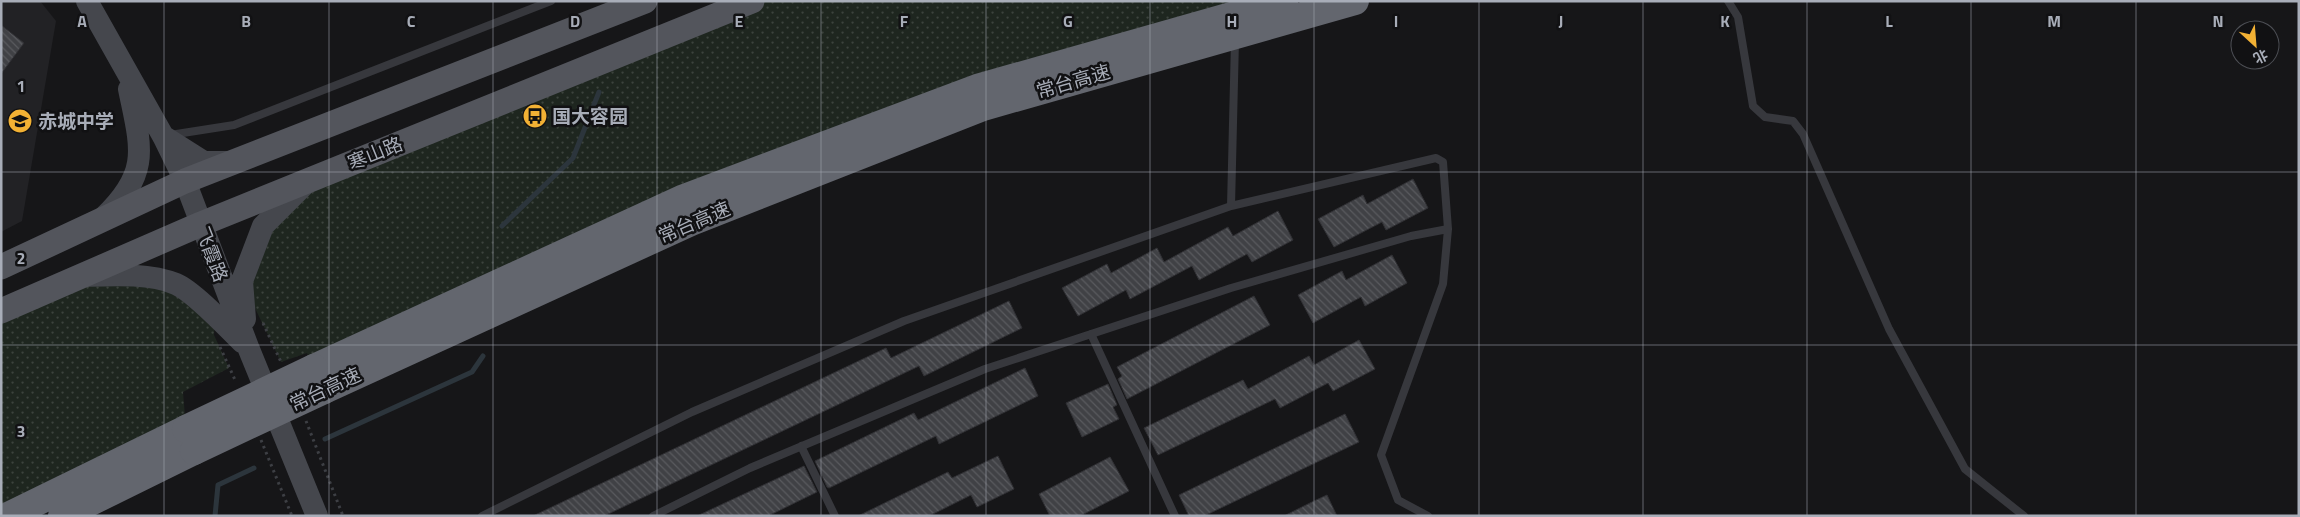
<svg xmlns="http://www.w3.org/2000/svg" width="2300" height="517" font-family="'Titillium Web','Noto Sans SC',sans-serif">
	<defs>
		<pattern id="grass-dots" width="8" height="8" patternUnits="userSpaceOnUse" patternTransform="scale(1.25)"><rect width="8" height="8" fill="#1e261f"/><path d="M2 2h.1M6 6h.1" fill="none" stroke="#3c433d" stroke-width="1.8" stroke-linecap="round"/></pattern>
		<pattern id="building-back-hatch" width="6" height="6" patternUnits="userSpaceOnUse" patternTransform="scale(1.25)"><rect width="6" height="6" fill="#404145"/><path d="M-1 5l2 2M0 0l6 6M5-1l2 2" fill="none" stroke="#595a5e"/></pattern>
	</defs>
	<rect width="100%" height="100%" fill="#161618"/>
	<!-- built -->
	<path fill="#222225" d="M1,1H40L56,21L22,221L1,232Z"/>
	<!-- grass -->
	<path fill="url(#grass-dots)" d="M752,1H1284L314,368L307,353L281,362L242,281L263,226L309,180Z
		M79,276L177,284L215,315L214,335L229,368L183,392L186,429L1,516V311Z"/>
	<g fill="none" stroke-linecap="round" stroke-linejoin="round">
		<!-- stream -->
		<path stroke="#2c353c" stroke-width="5" d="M502,226L573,158L599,92
			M325,439L472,372L483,356
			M215,516L218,485L254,468"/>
	</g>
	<!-- building -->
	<path fill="url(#building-back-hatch)" stroke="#303034" d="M1,25L24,43L1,74Z
		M1413,179L1428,208L1386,230L1382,222L1334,247L1318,219L1363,195L1367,204Z
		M1278,211L1293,240L1252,262L1247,254L1199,280L1192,266L1130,299L1126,290L1078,316L1062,288L1107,264L1111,273L1157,248L1164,262L1228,227L1233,236Z
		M1392,255L1407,283L1365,306L1361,297L1313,323L1298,295L1342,271L1346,280Z
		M1254,296L1270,325L1127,399L1118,379L1122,376L1117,367Z
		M1009,301L1022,328L924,376L919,366L604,516H533L886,348L891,358Z
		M1359,340L1375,369L1333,391L1328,383L1280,408L1275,399L1158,455L1144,428L1243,380L1248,389L1309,356L1314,365Z
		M1025,368L1038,396L939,444L936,436L829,488L827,487L815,461L914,413L918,420Z
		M1108,384L1117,405L1113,407L1119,419L1082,437L1066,403Z
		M1345,414L1359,442L1204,516H1189L1179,495Z
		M998,456L1014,489L977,507L971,495L929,516H858L948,472L952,478Z
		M1110,457L1129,491L1080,516H1050L1039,494Z
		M804,466L817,492L768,516H697Z
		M1327,495L1337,516H1284L1314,501Z"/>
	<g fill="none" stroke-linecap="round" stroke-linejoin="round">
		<!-- path -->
		<path stroke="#3d3f44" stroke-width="3" stroke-dasharray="2.5 4" stroke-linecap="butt" d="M263,323L281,362
			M220,347L236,382
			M306,421L343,516
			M261,440L292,516"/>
		<!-- service -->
		<path stroke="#37383d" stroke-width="8" d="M1728,1L1738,17L1753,106L1765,117L1793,121L1803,134L1889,329L1965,469L2024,516
			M170,135L234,125L551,1
			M1231,206L1235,40
			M1091,334L1175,516
			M801,446L835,516
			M482,516L692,412L904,321L1231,206L1436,158L1443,162L1448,229L1443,284L1381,455L1398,500L1428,516
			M653,516L750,468L985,369L1231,288L1411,236L1448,229"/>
		<!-- secondary -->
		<path stroke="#45474d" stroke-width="22" d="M87,1L163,136L185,181L248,347L317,516
			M163,136L204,162H231
			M104,217C151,172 141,148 129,89
			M85,276C113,275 150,273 176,284C193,291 228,328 242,342
			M245,319L242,281L263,226L308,181"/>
		<!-- primary -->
		<path stroke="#53555c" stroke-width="25" d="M1,267L185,181L645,1
			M1,311L201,224L752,1"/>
		<!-- motorway -->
		<path stroke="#63666e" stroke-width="28" d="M314,368L684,198L977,88L1284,1
			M324,390L691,222L983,107L1355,1
			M8,516L186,429
			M62,516L194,451"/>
		<!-- motorway-bridge -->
		<path stroke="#63666e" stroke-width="28" d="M186,429L314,368
			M194,451L324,390"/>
	</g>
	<!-- grid -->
	<path fill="none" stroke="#a8adb8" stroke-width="1" stroke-opacity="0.55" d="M164,1V516M329,1V516M493,1V516M657,1V516M821,1V516M986,1V516M1150,1V516M1314,1V516M1479,1V516M1643,1V516M1807,1V516M1971,1V516M2136,1V516M1,172H2299M1,345H2299"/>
	<!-- icons -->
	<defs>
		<symbol id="bus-disc" viewBox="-11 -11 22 22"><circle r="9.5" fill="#f2b134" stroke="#111113"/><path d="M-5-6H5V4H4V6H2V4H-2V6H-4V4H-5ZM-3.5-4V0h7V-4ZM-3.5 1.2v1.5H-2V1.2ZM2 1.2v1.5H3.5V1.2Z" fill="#111"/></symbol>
		<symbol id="school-disc" viewBox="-11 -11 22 22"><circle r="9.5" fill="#f2b134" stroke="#111113"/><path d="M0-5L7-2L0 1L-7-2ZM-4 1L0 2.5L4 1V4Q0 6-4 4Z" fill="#111"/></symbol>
	</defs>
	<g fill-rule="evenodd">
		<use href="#bus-disc" x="521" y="102" width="28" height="28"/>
		<use href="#school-disc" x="6" y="107" width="28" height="28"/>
	</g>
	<g text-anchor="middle" stroke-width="5" stroke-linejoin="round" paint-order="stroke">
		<!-- street labels -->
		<g font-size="19" fill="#a8adb8" stroke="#111113">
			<text transform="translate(1073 81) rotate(-16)" y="7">常台高速</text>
			<text transform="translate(375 153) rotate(-22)" y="7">寒山路</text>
			<text transform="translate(694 222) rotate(-23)" y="7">常台高速</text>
			<text transform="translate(212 254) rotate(69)" y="7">飞霞路</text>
			<text transform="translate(325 389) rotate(-25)" y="7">常台高速</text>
		</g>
		<!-- poi labels -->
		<g font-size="19" font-weight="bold" fill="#a8adb8" stroke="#111113" text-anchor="start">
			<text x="552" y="123">国大容园</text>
			<text x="38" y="128">赤城中学</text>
		</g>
	</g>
	<g font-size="16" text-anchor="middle" font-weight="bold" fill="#a8adb8" stroke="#111113" stroke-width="5" stroke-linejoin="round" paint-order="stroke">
		<text x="82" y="27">A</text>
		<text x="246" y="27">B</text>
		<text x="411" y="27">C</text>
		<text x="575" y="27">D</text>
		<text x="739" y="27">E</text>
		<text x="904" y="27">F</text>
		<text x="1068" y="27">G</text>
		<text x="1232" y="27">H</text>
		<text x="1396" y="27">I</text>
		<text x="1561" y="27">J</text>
		<text x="1725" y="27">K</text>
		<text x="1889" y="27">L</text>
		<text x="2054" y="27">M</text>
		<text x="2218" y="27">N</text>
		<text x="21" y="92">1</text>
		<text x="21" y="264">2</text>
		<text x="21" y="437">3</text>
	</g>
	<!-- border -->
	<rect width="2300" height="517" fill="none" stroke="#a8adb8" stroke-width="5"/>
	<!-- north arrow -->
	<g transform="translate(2255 45) rotate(154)"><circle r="24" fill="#111113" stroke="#4d4f55"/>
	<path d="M0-4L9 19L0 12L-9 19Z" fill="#f2b134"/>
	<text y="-8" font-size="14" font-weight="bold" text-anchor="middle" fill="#a8adb8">北</text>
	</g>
</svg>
